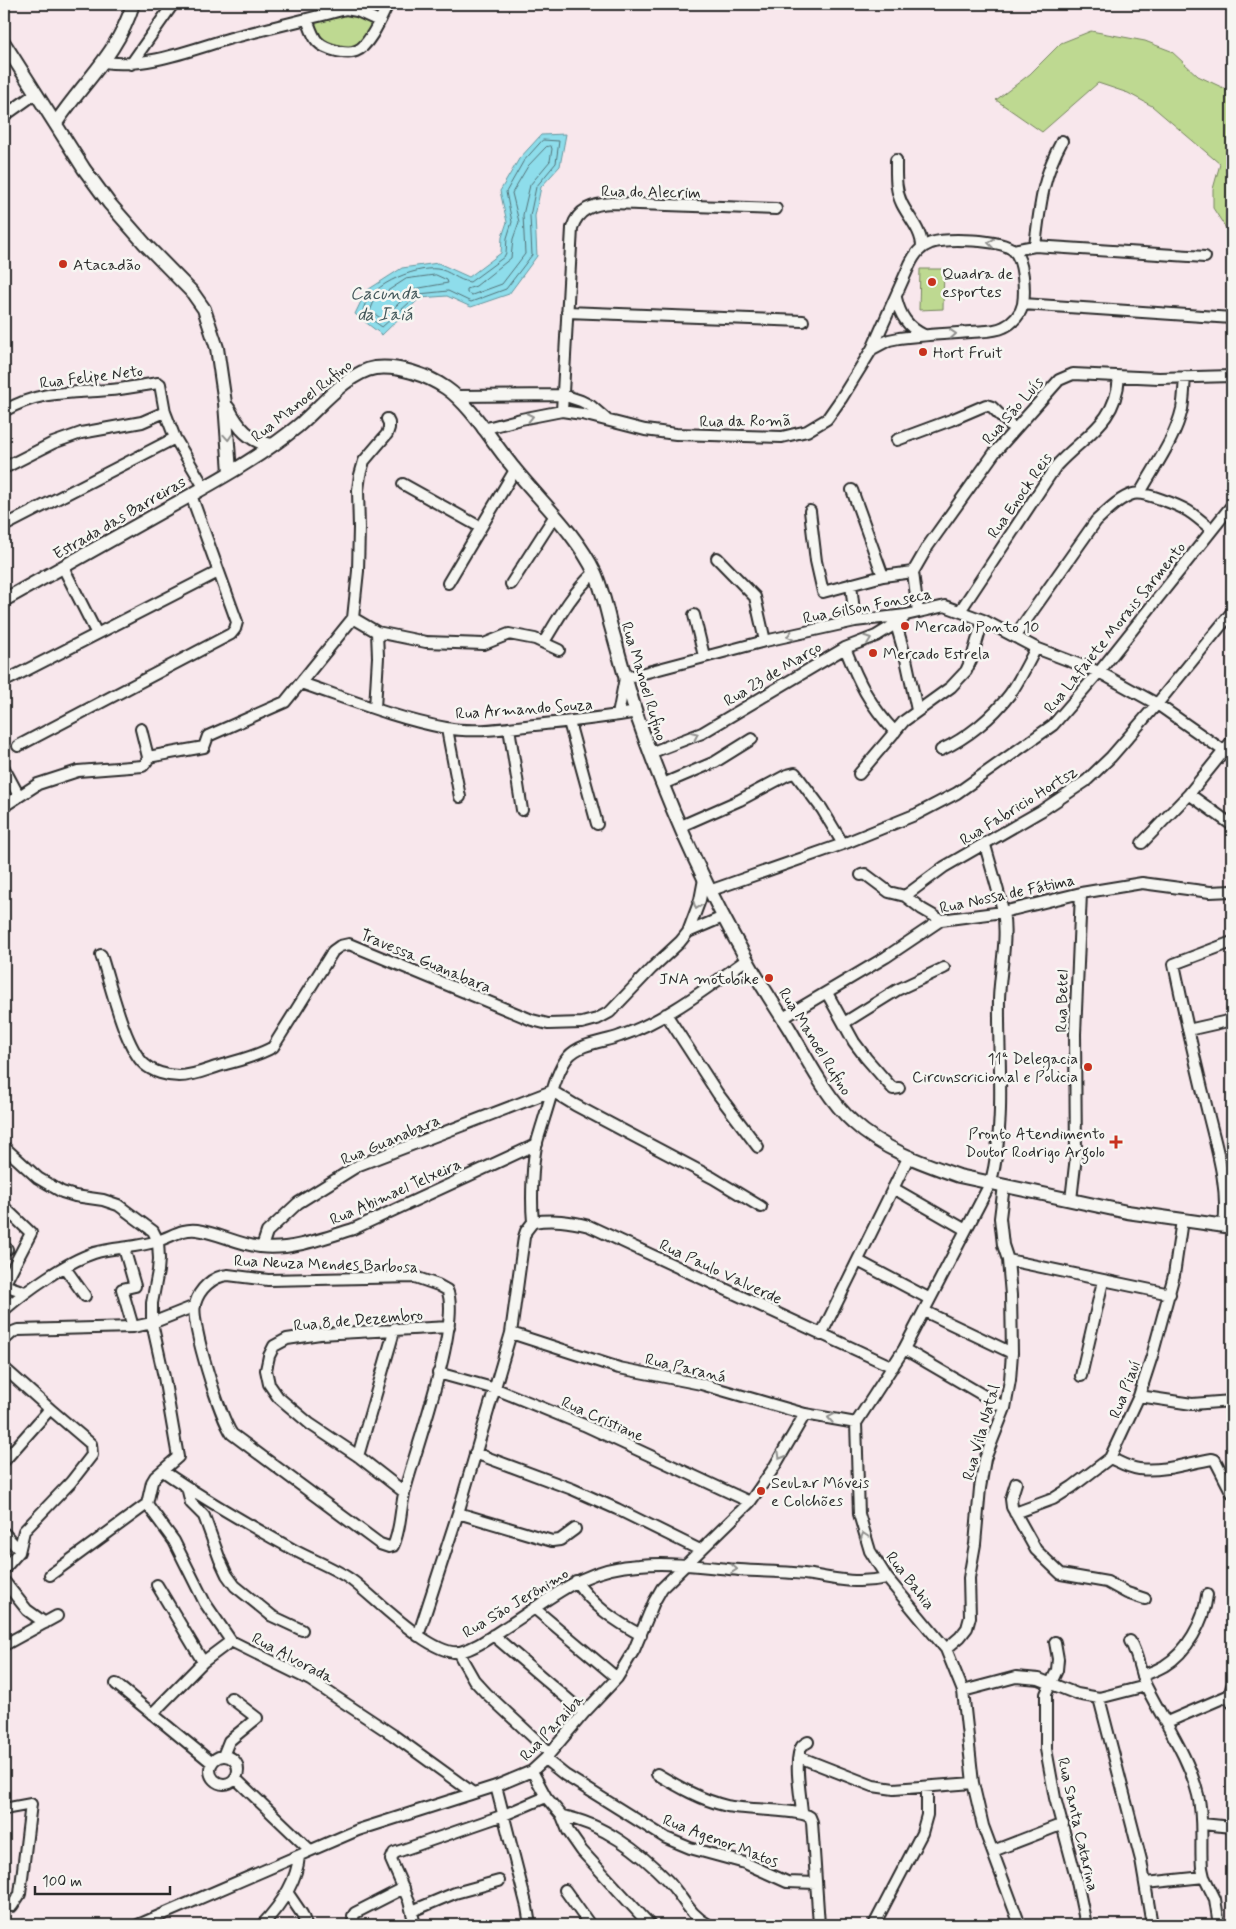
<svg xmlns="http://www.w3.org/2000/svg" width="1236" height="1929" font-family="Mynerve,sans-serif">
	<rect width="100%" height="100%" fill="#f8e7ec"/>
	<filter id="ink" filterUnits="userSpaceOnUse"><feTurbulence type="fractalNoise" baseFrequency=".02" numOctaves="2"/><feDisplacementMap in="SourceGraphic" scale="10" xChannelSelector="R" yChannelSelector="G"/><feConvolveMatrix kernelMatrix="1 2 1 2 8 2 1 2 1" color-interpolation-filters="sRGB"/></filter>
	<g filter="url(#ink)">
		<!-- green -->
		<path fill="#bed991" stroke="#74825e" d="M349,13L369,22L371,26L359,46L347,49L325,43L319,38L313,21Z
			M1091,31L1145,41L1171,51L1198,76L1232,92V234L1229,233L1213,208V189L1220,164L1152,106L1128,93L1098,83L1042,132L996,100L1030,74L1061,43Z
			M920,269H944L943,309L919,310Z"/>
		<!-- water -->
		<path fill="#8eddeb" stroke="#66969e" d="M566,134L560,166L541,187L535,216L537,256L509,294L471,307L447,296L420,298L382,335L355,314L366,291L402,268L438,263L469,277L501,253L502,237L507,222L500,191L519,159L541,135Z"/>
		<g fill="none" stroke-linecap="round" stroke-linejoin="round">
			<!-- shore -->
			<path stroke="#537278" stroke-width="1" d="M543,140L559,141L556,163L536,187L530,216L532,255L506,289L471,302L448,291L419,294L382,327L363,313C363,287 415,266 437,269C449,270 458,281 470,282L504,257L506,253L507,238L512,222L506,192L523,162Z
				M551,146L552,149L550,161L530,185L523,215L525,254L502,284L472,295L467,293V289L476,286L511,258L513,239L519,222L512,193L528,166L546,147Z
				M436,275L447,280L448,283L414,289L382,319L370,311L375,299L406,279Z"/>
			<defs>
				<path id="minor" d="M307,19C314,38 315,46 337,51C343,52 349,54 356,51C369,47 382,16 388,4
					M104,62C147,68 190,50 231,38C269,28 308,19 346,9L357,11L379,21
					M131,64L173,4
					M4,116L35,94
					M896,160C896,175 895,190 902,204C909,218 922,231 922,247
					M1035,246C1040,207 1042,177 1062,141
					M1013,250L1035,246L1205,257
					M896,298C900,315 907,327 924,335
					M1023,304L1232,318
					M567,312L803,321
					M457,396L563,395L581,401L591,406L606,419
					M4,411C44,388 77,394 120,389C133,387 146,385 158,383L160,384L165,412L175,438L204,487
					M562,411L572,228C578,209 593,204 612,203L776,209
					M483,429L521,419L562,411L582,414L645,430L676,434L782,437L807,431L827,419L841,399L872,349L910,264C915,254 920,247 931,243C946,238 1000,239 1013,250C1024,259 1025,291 1023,304C1021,314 1013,323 1004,327C994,332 982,331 971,332C947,334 922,335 899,338L889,340L872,349
					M897,440L951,420L986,405L992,407L1014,429
					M4,468L53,443L81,433L142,422L165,412
					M403,484L480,527
					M852,490L883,576
					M1140,493C1155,466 1175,439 1182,409C1184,398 1184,388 1185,377
					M810,511L816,561L823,592L883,576L913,572
					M4,526L175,438
					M717,558L755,597L765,641
					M63,567L97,634
					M448,583L515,470
					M511,584L554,517
					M851,584L855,621
					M960,611L1056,466C1084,435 1116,424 1119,377
					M918,612L913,572L928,546L995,452L1059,380L1073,374L1159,378L1232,376
					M694,615L704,656
					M353,618L377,632L426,642L484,644L509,634L535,639L559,650
					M896,624L906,659L917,710
					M1015,636L1096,521C1106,512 1119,498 1133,494C1143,491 1178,505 1188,511C1196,516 1204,523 1212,530
					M544,642C559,617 573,592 594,573
					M845,648C859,683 869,704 895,732
					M9,679L218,572
					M301,683C348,699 397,719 446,728C472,733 500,729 526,726C563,722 599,719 636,712
					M375,708L378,657L377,632
					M618,715L625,678L765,641L855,621L906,615L945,606L983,620L1036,648L1099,672L1157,704L1224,751L1232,753
					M569,722L597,824
					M509,728L522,810
					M447,729L460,797
					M18,746L231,634L235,629L237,622L191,495
					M941,750C967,738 993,717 1010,694C1020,680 1028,663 1036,648
					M650,753L702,733L845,648L876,636L902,620L906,615
					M148,757L204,747L208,736L285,702L353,618L358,571L359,528L358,490L360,475L364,461L387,434L389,428V423L387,419
					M4,768L19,796
					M859,774L904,721L951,687L966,671L972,658L983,620
					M663,784L715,762L752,739
					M1189,794L1232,825
					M4,806L38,784L78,771L143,766L147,761L148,757L141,729
					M681,826L740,800L787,775L795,773L822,809L843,844
					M1142,843L1189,794L1232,741
					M985,845C991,867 998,889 1003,911C1008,940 1000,970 999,999C998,1060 1006,1122 991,1182L904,1349L856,1423L859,1514L870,1551L887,1578L946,1649L963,1691L973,1783L983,1826L1020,1925
					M861,875L865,874L889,892L905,896L922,909L941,920
					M709,891L843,844L917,814L957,793L1053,725L1099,672L1232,505
					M905,896L944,867L1041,811L1086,781L1111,757L1157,704L1232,612
					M688,932L723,917
					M101,955C110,982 124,1045 144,1064C153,1072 167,1076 179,1076C192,1076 204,1071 216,1067C235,1061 256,1057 273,1047L333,951L340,946L349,944L532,1020L548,1024L582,1023L597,1019L610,1012L652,968L680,942L688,932L700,900L704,879
					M827,993L854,1042L866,1058L893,1089L899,1088
					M666,1014L718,1094L758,1147
					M783,1018L886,957L941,920L1003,912L1081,893L1142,883L1210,892L1232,891
					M844,1023L897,990L944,968
					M1188,1030L1232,1020
					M552,1091L575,1105L713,1178L761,1207
					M4,1147L38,1178L62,1192L75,1196L103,1200L118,1205L153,1231L158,1241L159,1259L158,1271L152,1303V1323L164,1377L178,1457L155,1477L152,1482L147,1504L50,1575
					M893,1188L966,1230
					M1071,1200L1076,1156L1075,1034L1081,893
					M4,1207L31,1233L4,1285
					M533,1222C553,1219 569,1221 589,1226L893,1367
					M533,1222C531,1201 532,1162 537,1142C541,1128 546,1113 550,1099C554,1085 559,1068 568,1057C580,1043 604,1042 620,1036C665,1021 708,987 746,960
					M1224,1225C1229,1185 1216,1147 1207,1109C1195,1061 1184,1012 1174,964L1232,942
					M4,1247L7,1249
					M262,1247L267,1232L298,1203L359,1165L552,1091
					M124,1248L135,1286L122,1289L133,1327
					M1008,1260L1170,1294
					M858,1261L930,1299
					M65,1268L85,1296
					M228,1275L268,1280L415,1277L438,1285L447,1290C462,1322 415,1451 405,1490C400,1508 401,1530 393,1546L389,1547L380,1544L232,1434C220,1417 190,1323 195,1304C199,1289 213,1276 228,1275Z
					M4,1285L25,1292
					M4,1310C26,1291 66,1262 94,1253C114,1247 137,1248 157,1241C171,1237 182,1228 197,1230C218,1233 238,1244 260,1247C290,1251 324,1238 353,1229L537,1144
					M924,1311L1012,1353
					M511,1333L619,1368L701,1384L805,1414L856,1423
					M821,1335L909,1156
					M4,1340L13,1332L18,1330L133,1327L152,1323L195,1306
					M904,1349L1005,1408
					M4,1368L50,1409L4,1461
					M438,1373L496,1389L584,1425L750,1502
					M1081,1376L1103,1281
					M1139,1396L1192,1404L1232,1401
					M475,1453L572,1489L617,1509L700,1550
					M358,1456L395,1328
					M1110,1458C1119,1462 1129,1468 1139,1469C1164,1472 1188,1463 1212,1459L1215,1460L1232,1493
					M163,1471C205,1500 249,1525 294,1550C314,1561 336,1568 354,1582C376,1599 432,1657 460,1652C476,1648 489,1638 503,1629C550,1600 580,1568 639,1565C672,1562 706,1567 739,1570C763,1572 788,1571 812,1575C839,1580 859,1584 887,1578
					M1016,1483L1011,1499L1012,1507L1036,1550L1061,1574L1107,1582L1127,1593L1145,1599
					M187,1487L191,1503L204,1516L220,1560L227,1575L235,1586L272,1616L302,1630
					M404,1492L358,1456L310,1424L278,1397L269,1384L266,1370L269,1356L274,1346L287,1339L320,1334L449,1327
					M147,1504L174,1541L205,1603L231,1641L310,1680L393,1735L473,1793
					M458,1513L552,1541L560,1540L575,1529
					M1015,1513L1053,1499L1072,1487L1110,1458L1139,1396L1152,1356L1174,1275L1182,1220
					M4,1533L19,1550
					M4,1569L19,1552L24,1531L71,1482L92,1455L91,1444L50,1409
					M4,1581L27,1610L45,1623
					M576,1581C593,1606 615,1621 641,1635
					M157,1585L203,1662
					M534,1608L617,1678
					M493,1635L584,1713
					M418,1636L458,1513L511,1333L524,1237L526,1231L533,1222
					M1130,1641C1139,1656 1139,1673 1147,1688C1164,1722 1189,1757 1198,1795C1204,1819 1200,1844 1202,1868L1204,1877L1215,1899L1219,1925
					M1055,1642L1058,1659L1057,1670L1046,1694V1749L1055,1798L1076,1877L1086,1925
					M4,1645L57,1616
					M946,1649L960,1637L967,1628L970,1617L969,1578L975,1544L980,1488L985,1459L1005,1408L1010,1380L1012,1353L1011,1295L1008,1260L1003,1245L1000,1218L1004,1185
					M458,1652L474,1680L486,1693L550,1753
					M1142,1676C1149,1673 1157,1670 1164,1666C1187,1652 1204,1622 1207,1595
					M116,1684L211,1762
					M1232,1686L1229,1696L1232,1703
					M963,1691L1016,1677L1039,1679L1077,1694L1099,1698L1146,1686
					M1099,1698L1141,1860L1152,1925
					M152,1714L203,1662L231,1641
					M1167,1722L1232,1694
					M223,1756L229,1741L257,1718L231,1698
					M210 1770a14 14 0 1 1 28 0a14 14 0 1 1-28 0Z
					M799,1757L873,1786L894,1789L973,1783
					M545,1759L565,1775L666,1838L690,1848L745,1863L787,1882L816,1883
					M532,1771L546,1797L562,1816L568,1831L582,1851L650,1925
					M657,1774C679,1787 701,1800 727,1806C744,1810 800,1809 810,1817L812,1822L819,1925
					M235,1778L310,1850
					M496,1786L527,1907L530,1925
					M4,1809L31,1804L20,1894L12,1906
					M802,1813C801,1798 793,1758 802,1746C802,1745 808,1742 808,1742
					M562,1816C602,1823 640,1852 668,1881C683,1897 689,1915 709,1925
					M1202,1824L1232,1827
					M993,1851L1063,1824
					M1146,1883L1204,1877
					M565,1890L590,1925
					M287,1892L302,1914L306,1925
					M412,1911L455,1893L499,1881
					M138,1925L358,1830L496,1786L532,1771L545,1759L584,1713L617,1678L634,1650L654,1602L662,1588L750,1502L773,1469L805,1414
					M262,1925C279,1907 297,1882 299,1856
					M354,1925L353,1916L355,1913L404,1888
					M415,1925L409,1901L391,1860L394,1853L504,1815L546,1797
					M874,1925L922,1833L927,1815V1787"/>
				<path id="major" d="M4,43L84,169L109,203L145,244L192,292L204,309L217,348L225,403L230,472
					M56,123C83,82 118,54 133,4
					M228,408C238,427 249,441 271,445
					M4,600C58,570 112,539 166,509C211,484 259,458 298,426C319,408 348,372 375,368C398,365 427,375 446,388C471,405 493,443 513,467C540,501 576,533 595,573C602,589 606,606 610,623C619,654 627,685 637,716C666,800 703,883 747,960C760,984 776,1007 790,1030C807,1059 828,1100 853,1122C882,1149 922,1163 959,1176L1127,1212L1232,1227"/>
			</defs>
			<!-- minor casing -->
			<use href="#minor" stroke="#2b2b2b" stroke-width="14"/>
			<!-- major casing -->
			<use href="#major" stroke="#2b2b2b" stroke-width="16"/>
			<!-- minor -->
			<use href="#minor" stroke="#f6f6f2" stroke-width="10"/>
			<!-- major -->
			<use href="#major" stroke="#f6f6f2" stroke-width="12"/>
		</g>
		<!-- one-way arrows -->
		<defs><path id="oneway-chevron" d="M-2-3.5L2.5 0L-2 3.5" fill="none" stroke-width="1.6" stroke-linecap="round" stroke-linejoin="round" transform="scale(1.25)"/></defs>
		<g stroke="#90908e">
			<use href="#oneway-chevron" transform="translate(991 243) rotate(-173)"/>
			<use href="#oneway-chevron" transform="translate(953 334) rotate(-4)"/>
			<use href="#oneway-chevron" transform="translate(530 417) rotate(-12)"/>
			<use href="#oneway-chevron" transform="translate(228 437) rotate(86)"/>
			<use href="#oneway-chevron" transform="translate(790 636) rotate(167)"/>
			<use href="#oneway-chevron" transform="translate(868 639) rotate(-20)"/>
			<use href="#oneway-chevron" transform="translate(695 735) rotate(-25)"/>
			<use href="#oneway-chevron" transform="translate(697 906) rotate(109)"/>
			<use href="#oneway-chevron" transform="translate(831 1418) rotate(-170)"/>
			<use href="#oneway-chevron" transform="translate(781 1456) rotate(120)"/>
			<use href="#oneway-chevron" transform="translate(864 1536) rotate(-108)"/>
			<use href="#oneway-chevron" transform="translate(734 1569) rotate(4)"/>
		</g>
	</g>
	<!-- markers -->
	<g fill="#c8321e" stroke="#f6f6f2" stroke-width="2">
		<circle cx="63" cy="264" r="5"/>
		<circle cx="932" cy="282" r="5"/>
		<circle cx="923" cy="352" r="5"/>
		<circle cx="905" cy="626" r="5"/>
		<circle cx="873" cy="653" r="5"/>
		<circle cx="769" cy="978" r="5"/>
		<circle cx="1088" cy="1067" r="5"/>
		<path d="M1113.5 1134.5h5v5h5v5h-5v5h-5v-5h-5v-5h5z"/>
		<circle cx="761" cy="1491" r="5"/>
	</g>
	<g text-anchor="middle" stroke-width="5" stroke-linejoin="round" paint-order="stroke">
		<!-- street labels -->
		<g font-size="16" fill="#2b2b2b" stroke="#f6f6f2">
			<text transform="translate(651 191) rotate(1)" y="6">Rua do Alecrim</text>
			<text transform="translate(91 376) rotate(-7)" y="6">Rua Felipe Neto</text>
			<text transform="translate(301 400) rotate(-38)" y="6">Rua Manoel Rufino</text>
			<text transform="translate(1012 410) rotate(-49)" y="6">Rua São Luís</text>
			<text transform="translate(745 420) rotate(-1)" y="6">Rua da Romã</text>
			<text transform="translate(1019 495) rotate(-55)" y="6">Rua Enock Reis</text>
			<text transform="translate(119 517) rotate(-30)" y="6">Estrada das Barreiras</text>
			<text transform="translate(867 605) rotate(-11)" y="6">Rua Gilson Fonseca</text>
			<text transform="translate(1114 627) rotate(-51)" y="6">Rua Lafaiete Morais Sarmento</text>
			<text transform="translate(772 673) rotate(-31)" y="6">Rua 23 de Março</text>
			<text transform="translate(645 681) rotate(73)" y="6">Rua Manoel Rufino</text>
			<text transform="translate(524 708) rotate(-4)" y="6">Rua Armando Souza</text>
			<text transform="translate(1018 805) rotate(-32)" y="6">Rua Fabricio Hortsz</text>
			<text transform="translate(1007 893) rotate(-12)" y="6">Rua Nossa de Fátima</text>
			<text transform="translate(426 960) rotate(23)" y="6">Travessa Guanabara</text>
			<text transform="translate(1061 1001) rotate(-89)" y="6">Rua Betel</text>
			<text transform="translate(816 1041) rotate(58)" y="6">Rua Manoel Rufino</text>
			<text transform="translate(390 1139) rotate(-23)" y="6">Rua Guanabara</text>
			<text transform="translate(395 1191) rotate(-24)" y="6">Rua Abimael Telxeira</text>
			<text transform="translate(326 1263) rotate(2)" y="6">Rua Neuza Mendes Barbosa</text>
			<text transform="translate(721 1271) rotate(25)" y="6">Rua Paulo Valverde</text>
			<text transform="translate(358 1319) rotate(-5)" y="6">Rua 8 de Dezembro</text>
			<text transform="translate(686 1367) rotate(13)" y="6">Rua Paraná</text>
			<text transform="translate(1124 1389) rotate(-69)" y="6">Rua Piauí</text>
			<text transform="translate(603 1418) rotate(24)" y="6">Rua Cristiane</text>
			<text transform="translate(980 1432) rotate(-74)" y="6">Rua Vila Natal</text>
			<text transform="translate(911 1580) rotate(52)" y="6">Rua Bahia</text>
			<text transform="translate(515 1602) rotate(-31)" y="6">Rua São Jerônimo</text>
			<text transform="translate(293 1657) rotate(28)" y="6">Rua Alvorada</text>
			<text transform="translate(551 1727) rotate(-47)" y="6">Rua Paraiba</text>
			<text transform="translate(1079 1824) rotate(77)" y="6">Rua Santa Catarina</text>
			<text transform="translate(721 1840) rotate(21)" y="6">Rua Agenor Matos</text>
		</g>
		<!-- poi labels -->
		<g font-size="16" fill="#2b2b2b" stroke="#f6f6f2" text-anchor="start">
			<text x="73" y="270">Atacadão</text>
			<text x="942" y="279">Quadra de<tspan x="942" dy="18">esportes</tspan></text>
			<text x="933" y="358">Hort Fruit</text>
			<text x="915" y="632">Mercado Ponto 10</text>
			<text x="883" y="659">Mercado Estrela</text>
			<text x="759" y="984" text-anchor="end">JNA motobike</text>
			<text x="1078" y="1064" text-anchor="end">11ª Delegacia<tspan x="1078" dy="18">Circunscricional e Policia</tspan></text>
			<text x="1105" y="1139" text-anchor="end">Pronto Atendimento<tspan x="1105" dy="18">Doutor Rodrigo Argolo</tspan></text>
			<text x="771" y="1488">SeuLar Móveis<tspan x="771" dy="18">e Colchões</tspan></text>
		</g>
		<!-- water labels -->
		<g font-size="18" font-style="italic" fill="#44585b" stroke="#f6f6f2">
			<text x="385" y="299">Cacunda<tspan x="385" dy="21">da Iaiá</tspan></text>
		</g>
	</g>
	<!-- margin -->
	<rect width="1236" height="1929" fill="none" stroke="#f6f6f2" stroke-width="20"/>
	<rect x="10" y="10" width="1216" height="1909" fill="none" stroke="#2b2b2b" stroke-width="2" filter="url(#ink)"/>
	<!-- scale -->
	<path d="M35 1886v8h135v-8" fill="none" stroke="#2b2b2b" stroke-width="2.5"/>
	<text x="42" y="1886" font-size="15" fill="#2b2b2b" stroke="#f6f6f2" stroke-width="4" paint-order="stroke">100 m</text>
</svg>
